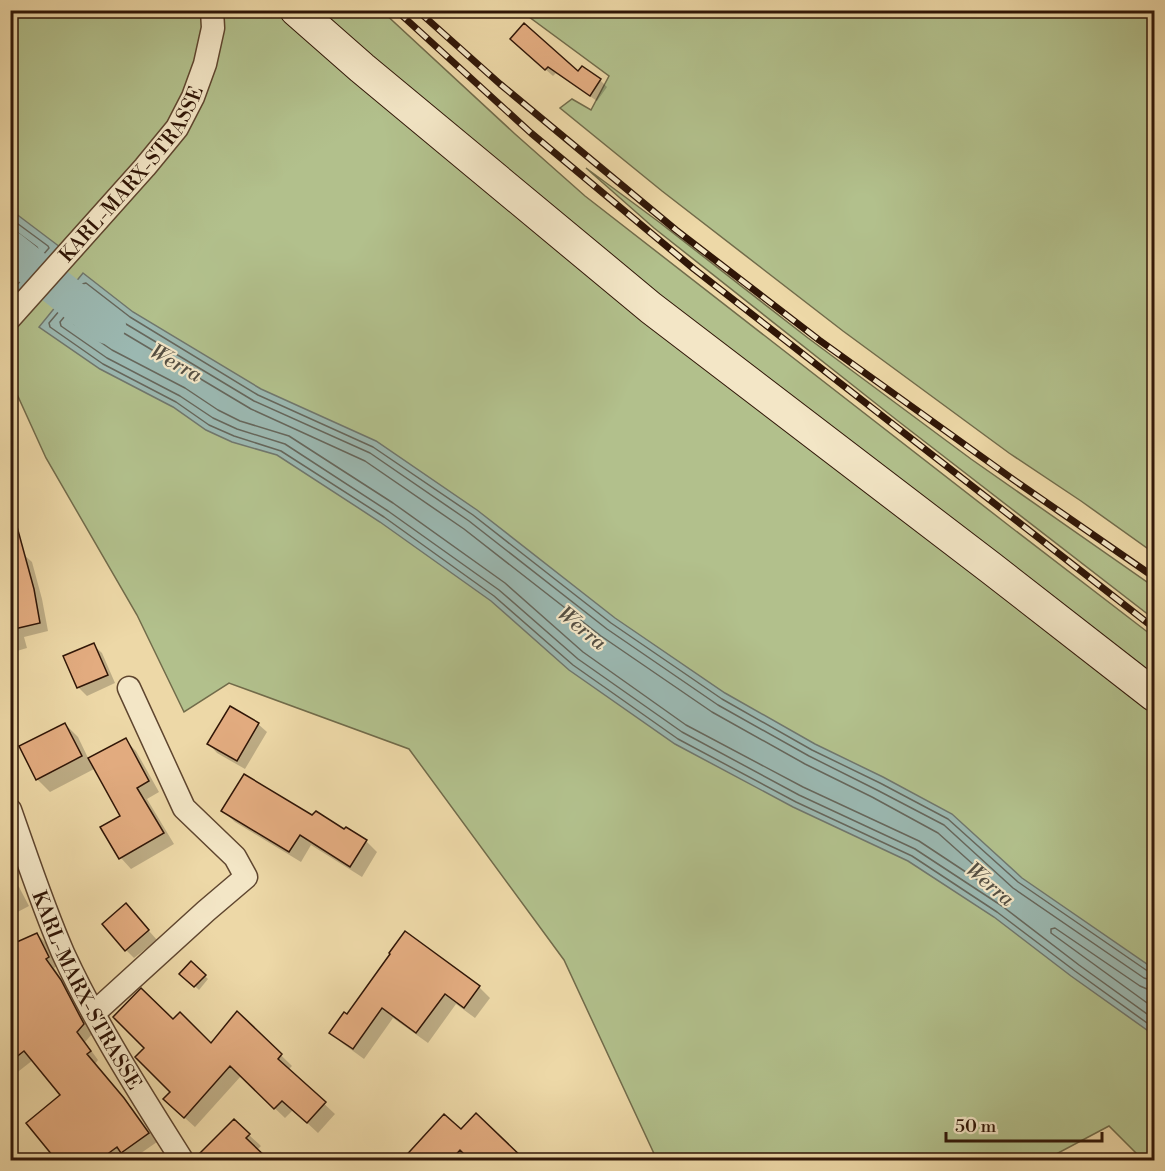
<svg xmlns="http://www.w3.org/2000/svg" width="1165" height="1171" font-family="'Libre Bodoni',serif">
	<rect width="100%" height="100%" fill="#edd8a7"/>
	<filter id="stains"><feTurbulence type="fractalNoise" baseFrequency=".00333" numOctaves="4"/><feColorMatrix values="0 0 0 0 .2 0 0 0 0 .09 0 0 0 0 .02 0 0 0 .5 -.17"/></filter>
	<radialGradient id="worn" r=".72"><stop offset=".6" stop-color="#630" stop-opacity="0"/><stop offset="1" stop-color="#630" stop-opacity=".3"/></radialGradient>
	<!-- green -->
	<path fill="#b2c08c" stroke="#716b4a" stroke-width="1.5" d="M11,11H382L515,134L585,196L1012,528L1154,637V1160H1143L1109,1126L1045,1160H657L564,960L409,749L229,683L184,712L137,615L46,458L11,381Z
		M521,11H1154V553L1081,501L1009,453L843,331L662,191L560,108L572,99L591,110L609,76Z
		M586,168L659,222L808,338L971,459L1154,587V619L898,421L654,228Z"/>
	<!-- water -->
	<path fill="#9bb8b1" stroke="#70776d" stroke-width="1.5" d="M11,210L60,247L11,302Z
		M83,273L133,312L261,389L376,441L477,510L615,618L725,693L815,744L883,777L952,814L1022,878L1154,969V1035L1071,976L994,917L908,861L793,807L675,744L569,670L491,601L380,522L277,455L232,442L206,430L173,407L100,369L39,327Z"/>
	<!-- shadow -->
	<path fill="#0003" d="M519,46L578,74L600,80L607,87L597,101L556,73L553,76Z
		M23,554L32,562L42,599L48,631L24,637L27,648L10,653V557Z
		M93,645L102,653L115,683L87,696L78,687Z
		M65,724L78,737L89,760L125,740L136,751L159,792L147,799L174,844L131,869L121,858L102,828L122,816L96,768L50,792L37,779Z
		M258,724L267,732L245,769L217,753L209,744Z
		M223,811L312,817L366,841L377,852L362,877L311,845L301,862L235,822Z
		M10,878L19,887L29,906L10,916Z
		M134,914L157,940L134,958L126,950Z
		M406,933L479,987L490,998L475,1018L456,1004L428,1043L393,1018L364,1059L342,1043L331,1032L347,1016Z
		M37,934L46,943L57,966L54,968L69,990L92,1034L85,1042L98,1060L95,1064L133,1109L157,1142L131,1160H57L62,1096L33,1060L10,1078V947Z
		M191,963L208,979L199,990L182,974Z
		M238,1013L292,1066L288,1070L335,1114L318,1133L293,1110L285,1118L241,1076L195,1127L176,1110L172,1092L173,1022L211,1045Z
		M462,1131L524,1160H402Z
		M249,1135L261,1146L257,1150L208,1160Z"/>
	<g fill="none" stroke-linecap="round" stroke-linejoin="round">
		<!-- shore -->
		<path stroke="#66675c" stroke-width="1.5" d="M10,218L48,246L49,248L10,293
			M10,227L37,247L38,249L10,282
			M86,305L122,332L251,409L365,461L464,529L601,636L712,712L805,764L872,797L938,833L994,883L995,887L990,888L919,841L803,787L686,725L583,652L505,583L393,503L289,436L240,421L218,410L185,388L112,350L74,324L73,320Z
			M1154,973L1149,972L1018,882L948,819L880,783L812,750L722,699L611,623L473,515L373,447L258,395L130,317L86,283L82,284L49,323L50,327L103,364L176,402L209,425L234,436L281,451L384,517L494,596L573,665L678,739L796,802L912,856L997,912L1075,971L1154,1028
			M1154,981L1144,978L1013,888L944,825L877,790L809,756L718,705L607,629L469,521L370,453L254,401L126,324L87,293L83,294L60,322L61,326L107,358L180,396L213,418L237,429L285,444L388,511L499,590L578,659L682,732L799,795L915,849L1002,906L1079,965L1154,1019
			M1154,990L1147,989L1140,986L1055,928L1051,929V933L1154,1008"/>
		<!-- river -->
		<path stroke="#9bb8b1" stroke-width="38" d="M10,250L99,321L107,325"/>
	</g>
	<!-- building -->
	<path fill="#e3ac80" stroke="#301607" stroke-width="1.5" d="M524,23L578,71L582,66L601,79L590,96L548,67L545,70L510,39Z
		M16,523L34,589L40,623L10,630V524Z
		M94,643L108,675L77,688L63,656Z
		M230,706L259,723L237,761L207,744Z
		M65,723L82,756L36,780L19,746Z
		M126,738L149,781L137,788L164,833L119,859L100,827L120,816L88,758Z
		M244,774L312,815L316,811L344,829L346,827L367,840L350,867L300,835L289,852L221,811Z
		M126,903L149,930L125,951L102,924Z
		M405,931L480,986L464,1008L445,994L416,1033L382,1008L353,1049L329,1033L344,1012L347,1014L390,954L389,953Z
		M37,933L49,957L46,959L61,980L84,1024L77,1032L91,1051L87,1054L124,1098L149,1133L121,1153L117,1147L98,1161H57L26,1123L60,1095L24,1051L10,1062V945Z
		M191,961L206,975L194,987L179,974Z
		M141,988L173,1019L180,1012L211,1043L237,1011L282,1054L278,1059L326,1102L307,1123L282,1101L274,1109L230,1066L184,1118L163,1099L170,1092L135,1057L144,1048L113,1017Z
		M476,1113L526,1161H471L460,1150L450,1161H401L444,1114L461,1129Z
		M234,1119L250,1134L246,1138L270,1161H195V1158Z"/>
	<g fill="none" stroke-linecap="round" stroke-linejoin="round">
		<defs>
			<g id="street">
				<path id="s1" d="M10,318L145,167L177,128L193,97L205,64L213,28L212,10"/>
				<path id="s2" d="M10,810C27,858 43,907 63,953C96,1025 140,1093 182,1160"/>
				<path d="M94,1013L206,911L246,877L235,857L184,808L129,688"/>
			</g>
			<path id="secondary" d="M296,10L362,68L651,308L991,568L1154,695"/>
		</defs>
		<!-- street casing -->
		<use href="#street" stroke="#5f462f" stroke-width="25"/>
		<!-- secondary casing -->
		<use href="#secondary" stroke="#301607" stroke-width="34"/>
		<!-- street -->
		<use href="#street" stroke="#f3e6c6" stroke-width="22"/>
		<!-- secondary -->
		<use href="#secondary" stroke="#f3e6c6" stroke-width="32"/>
		<defs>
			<path id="rail" d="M396,10L531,133L694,269L1154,628
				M417,10L500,84L676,230L819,340L1014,480L1154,577"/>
		</defs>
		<!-- rail casing -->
		<use href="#rail" stroke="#301607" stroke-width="7"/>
		<!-- rail -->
		<use href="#rail" stroke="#f3e6c6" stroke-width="4.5" stroke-dasharray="14" stroke-linecap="butt"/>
	</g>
	<g text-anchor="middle" stroke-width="4.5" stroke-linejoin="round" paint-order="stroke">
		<!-- street labels -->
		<g font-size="20" fill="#301607" stroke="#f3e6c6">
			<text dy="7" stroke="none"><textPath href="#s1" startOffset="189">KARL-MARX-STRASSE</textPath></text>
			<text dy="7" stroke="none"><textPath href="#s2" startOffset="196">KARL-MARX-STRASSE</textPath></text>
		</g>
		<!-- water labels -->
		<g font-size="21" font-style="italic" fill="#554f42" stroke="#f3e6c6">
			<text transform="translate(176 363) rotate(29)" y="7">Werra</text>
			<text transform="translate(582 628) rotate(39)" y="7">Werra</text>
			<text transform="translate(990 884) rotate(40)" y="7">Werra</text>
		</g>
	</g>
	<!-- margin -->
	<rect width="1165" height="1171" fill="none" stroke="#edd8a7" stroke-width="36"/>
	<rect x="12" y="12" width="1141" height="1147" fill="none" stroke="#301607" stroke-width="3"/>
	<rect x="18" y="18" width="1129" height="1135" fill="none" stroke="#301607" stroke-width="1.5"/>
	<!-- scale -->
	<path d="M946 1132v9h156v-9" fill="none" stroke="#301607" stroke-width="3"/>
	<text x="955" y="1132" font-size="18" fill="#301607" stroke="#f3e6c6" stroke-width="4.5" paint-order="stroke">50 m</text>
	<rect width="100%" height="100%" filter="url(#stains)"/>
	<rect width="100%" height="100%" fill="url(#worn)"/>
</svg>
